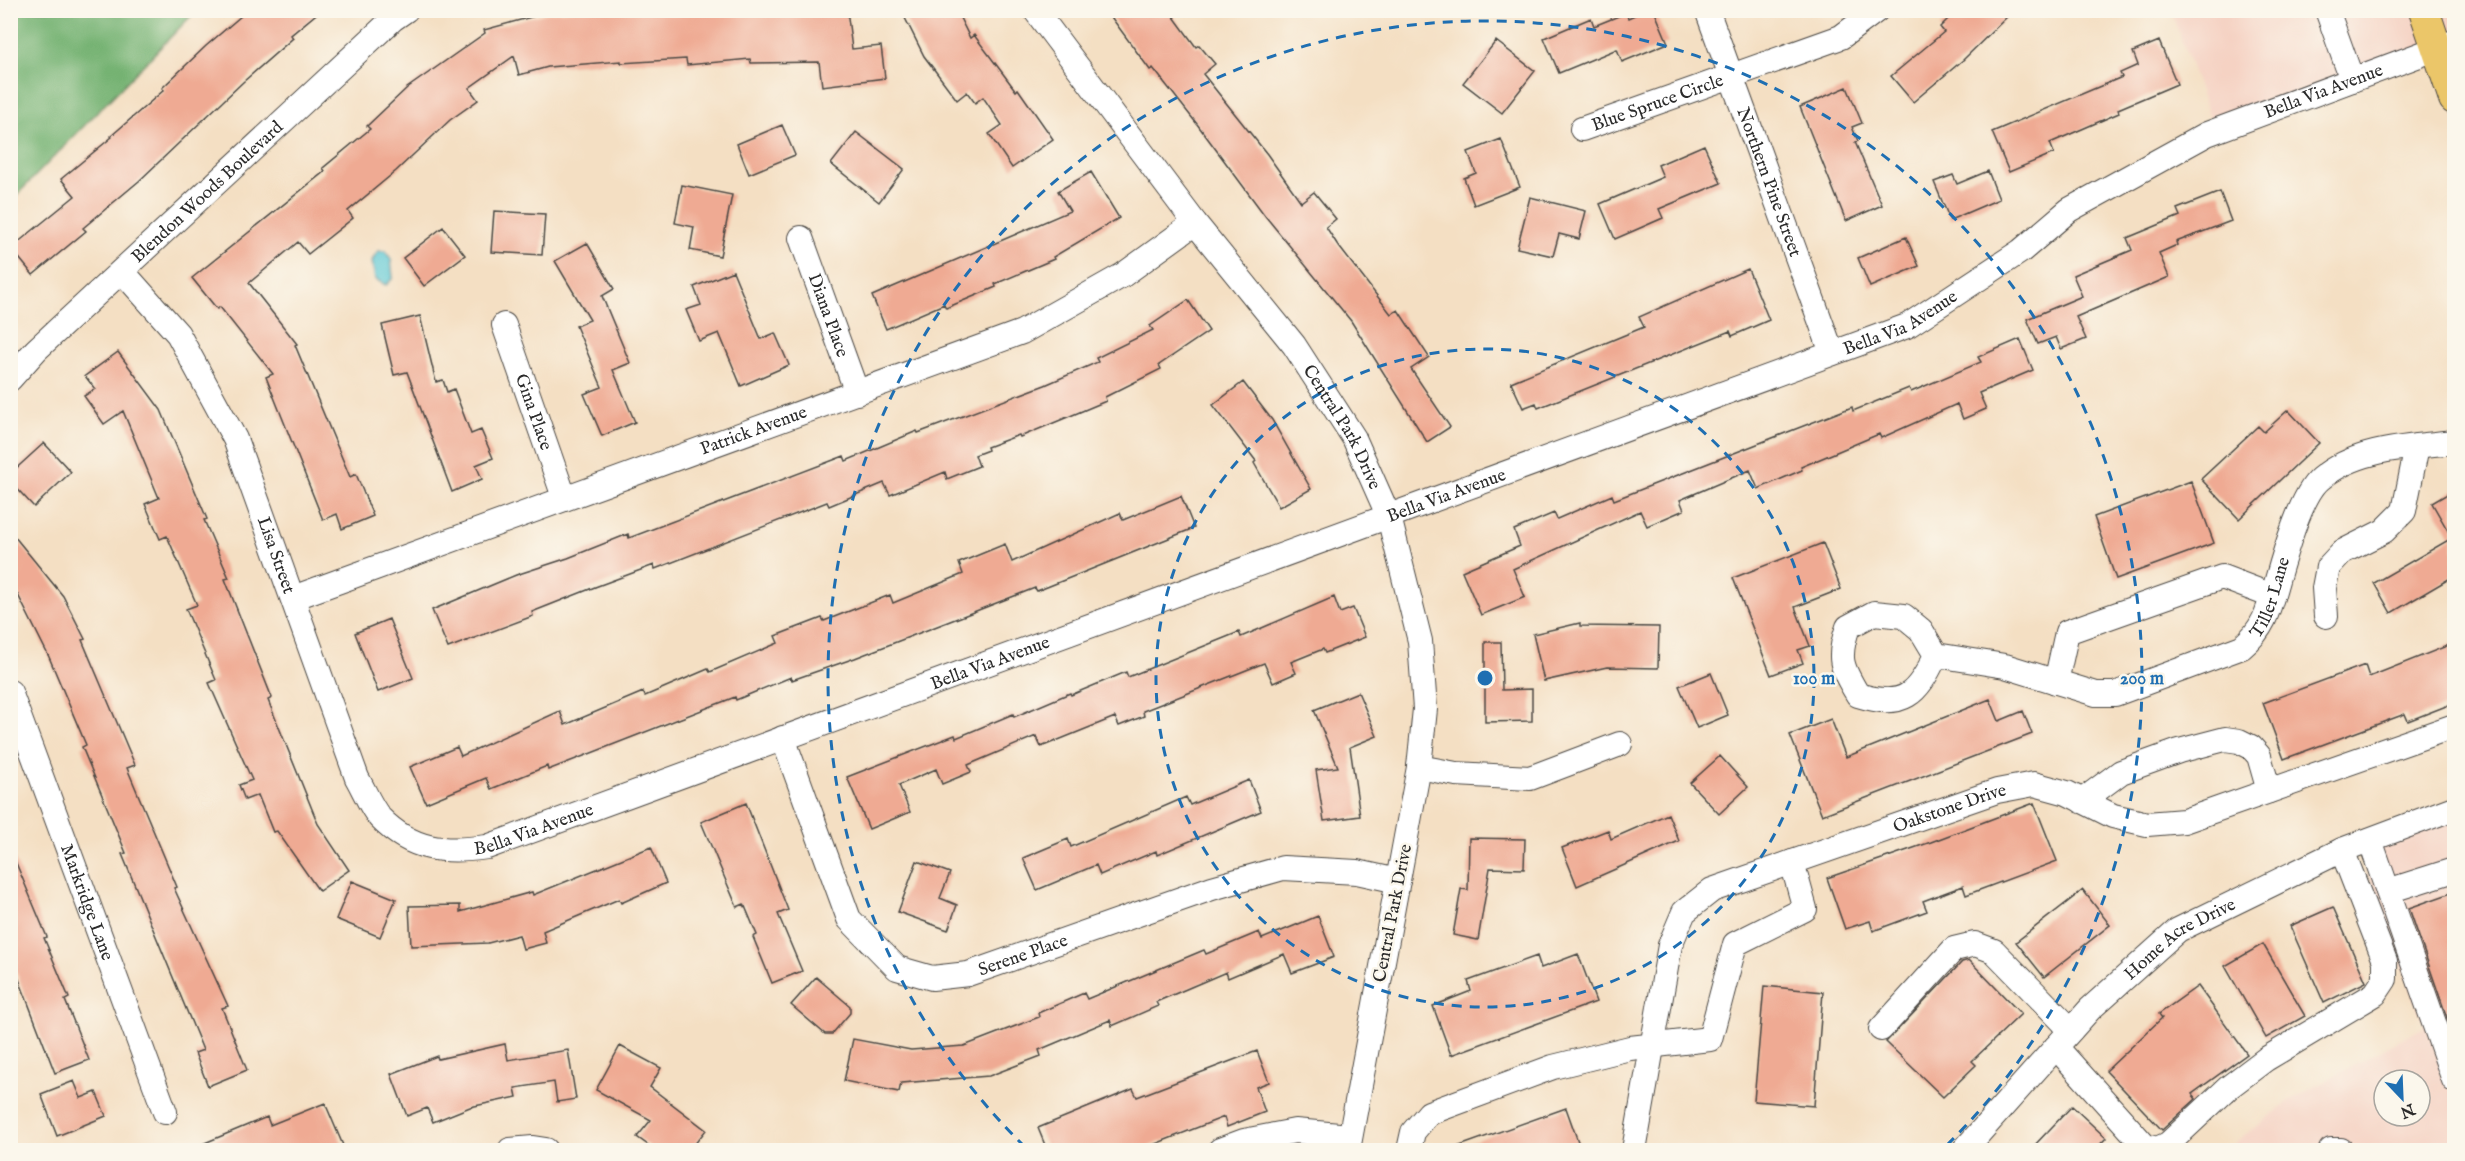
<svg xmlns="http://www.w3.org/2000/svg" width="2465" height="1161" font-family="'IM FELL English',serif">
	<rect width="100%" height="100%" fill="#fbf7ec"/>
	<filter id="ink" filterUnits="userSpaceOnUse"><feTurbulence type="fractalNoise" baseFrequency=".0167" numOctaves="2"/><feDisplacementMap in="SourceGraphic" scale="12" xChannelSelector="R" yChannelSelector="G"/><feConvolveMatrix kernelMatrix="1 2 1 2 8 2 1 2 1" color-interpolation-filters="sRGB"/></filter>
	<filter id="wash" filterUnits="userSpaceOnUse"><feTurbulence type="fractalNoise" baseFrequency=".008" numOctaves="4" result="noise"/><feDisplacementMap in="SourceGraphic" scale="24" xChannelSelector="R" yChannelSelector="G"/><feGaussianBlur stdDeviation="1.35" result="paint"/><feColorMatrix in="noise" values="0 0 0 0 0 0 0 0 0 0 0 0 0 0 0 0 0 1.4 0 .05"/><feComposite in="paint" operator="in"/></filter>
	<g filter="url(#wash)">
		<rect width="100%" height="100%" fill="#f4dfc3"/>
		<!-- built -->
		<path fill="#f5d2c3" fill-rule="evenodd" d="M2171,11H2454V105L2436,52L2216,135Z
			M2454,812V1150H2227L2289,1101L2424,1027L2358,845ZM2384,1080H2420V1116H2384Z"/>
		<!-- forest -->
		<path fill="#74b272" stroke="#506e4e" stroke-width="1.5" d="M11,10L196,11L11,201L10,11Z"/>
		<!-- water -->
		<path fill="#5cc8d4" stroke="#447a80" stroke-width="1.5" d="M378,251H385L391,259L393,278L386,285L375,279L372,261Z"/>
		<g id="blocks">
			<!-- building -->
			<path fill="#efaa93" d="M248,10H321L291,35L293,38L243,82L139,181L83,228L86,231L33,275L11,248L75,196L61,179L112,137L111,136L164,90L162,88L206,46Z
				M576,10H670V15L723,10H847L852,49L881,46L885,78L822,86L819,62L751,63L750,59L687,65L686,59L621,63V61L548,67L519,75L514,56L469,88L478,100L450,120L396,171L348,211L353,218L308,254L298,242L249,283L297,344L295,345L350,477L356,474L373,516L342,529L337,514L323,520L266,377L273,374L220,307L217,309L192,278L325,171L323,168L370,129L367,126L407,88L485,33L484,30L546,13Z
				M901,10H956L970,38L974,35L1016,91L1018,89L1053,139L1012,168L989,134L1002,125L983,97L975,103L967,92L957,100L924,56Z
				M1106,10H1169L1196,47L1199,45L1215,64L1203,74L1267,154L1301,202L1314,192L1336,219L1326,227L1337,244L1391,314L1398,310L1429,357L1411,369L1450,427L1427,442L1351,321L1266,217L1197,124L1153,68L1150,70Z
				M1646,10H1654L1668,43L1622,62L1617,49L1559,73L1544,38L1591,18L1594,26L1626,13L1628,18Z
				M1957,10H2014L1963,60L1913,102L1891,76L1944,32L1940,27Z
				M1496,41L1535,71L1502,113L1463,83Z
				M2159,41L2177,84L2118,109L2119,113L2050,143L2054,153L2009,172L1992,132L2122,77L2120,73L2138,65L2133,52Z
				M1847,87L1862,123L1852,127L1858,141L1855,142L1882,205L1846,221L1800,107Z
				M782,125L795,155L749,174L737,144Z
				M856,132L904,169L879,202L831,164Z
				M1501,139L1520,187L1474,205L1464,178L1476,173L1468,152Z
				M1704,145L1721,183L1659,209L1663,218L1615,239L1600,204L1663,177L1658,165Z
				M1988,171L1999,199L1950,220L1934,182L1953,175L1957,184Z
				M1091,172L1119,218L1053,257L1054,259L995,284L996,287L946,308L944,304L886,329L872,296L1070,211L1058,191Z
				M682,185L732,195L720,256L690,250L694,227L675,223Z
				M2220,192L2231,221L2176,242L2177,245L2159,253L2169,277L2076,317L2086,339L2061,349L2056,337L2038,344L2027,319L2082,296L2073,275L2132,250L2127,238L2180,216L2177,209Z
				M1530,197L1586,211L1579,239L1559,234L1553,256L1517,248Z
				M494,211L545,214L542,255L491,252Z
				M443,227L465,255L424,286L403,258Z
				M1906,237L1919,266L1870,287L1858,258Z
				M587,243L614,289L602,296L630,363L613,370L635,422L602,436L584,394L602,387L576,326L590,320L555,261Z
				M1748,269L1769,320L1732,336L1730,331L1538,408L1536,403L1523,408L1511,382L1644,327L1639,317Z
				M733,271L761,339L775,333L789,365L741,386L719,333L699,341L686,310L701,305L694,287Z
				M1188,300L1209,331L1159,365L1161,369L1105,397L1106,401L1020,437L1019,435L987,447L988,450L975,455L979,466L947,479L945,472L890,495L884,483L829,506L827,502L655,569L654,565L595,587L532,612L533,616L448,648L432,610L516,575L568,558L628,534L629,538L844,456L846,461L917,431L918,433L1045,385L1098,362L1096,358L1153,330L1150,326Z
				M420,316L436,382L443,380L447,392L454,389L471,434L481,430L493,458L476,465L482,479L452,492L407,372L394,375L382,325Z
				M2020,339L2033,370L1979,393L1986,409L1963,419L1957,404L1881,438L1879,434L1801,467L1802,470L1758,489L1750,470L1680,500L1684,510L1647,526L1640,511L1513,569L1525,597L1481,615L1462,571L1520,546L1514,530L1554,513L1557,519L1612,495L1614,500L1852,407L1853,411L1909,388L1911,392L1981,362L1978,357Z
				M118,352L161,410L207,519L204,520L229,578L225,579L272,698L268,700L318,824L349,870L319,891L277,831L273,832L258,795L245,800L239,785L252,780L209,683L216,680L186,609L197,605L167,536L160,539L145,504L159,498L123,411L104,424L84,396L95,389L85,376Z
				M1243,382L1272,420L1311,489L1279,507L1254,463L1256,461L1213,405Z
				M2288,410L2319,443L2239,519L2201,479L2258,426L2264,432Z
				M44,443L71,472L34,507L10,481V474Z
				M2191,481L2214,543L2116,579L2094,517Z
				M2454,490V576L2391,613L2374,583L2452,538L2432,503Z
				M1181,496L1194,528L1037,591L1035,588L855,658L792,680L791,677L736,700L735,697L548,770L547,766L491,789L486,778L426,803L410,767L457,747L461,756L560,711L565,725L643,692L645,696L708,669L710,672L778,643L775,636L822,618L824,621L890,595L893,603L963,574L959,563L1005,544L1012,562L1120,513L1123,520Z
				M10,531L63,596L85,639L82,640L135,765L127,768L177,887L174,888L228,1006L222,1008L247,1070L208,1086L195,1053L203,1050L122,854L126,853L82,747L86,745L49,657L18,595L10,602Z
				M1823,543L1841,589L1795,607L1810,646L1798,650L1803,663L1771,675L1733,578Z
				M1334,597L1340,613L1353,608L1365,637L1325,653L1323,649L1291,662L1296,673L1273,683L1264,663L1143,711L1144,716L1119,726L1115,717L1041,747L1036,736L968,765L971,772L942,784L936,769L899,785L910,812L869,829L847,777L955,735L956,738L1013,714L1014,717L1070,693L1071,695L1126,672L1128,677L1239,632L1241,637Z
				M389,619L413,678L378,692L355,633Z
				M1580,623V626L1659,627L1658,668L1607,667L1544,681L1533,634Z
				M1485,642H1501L1502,690L1532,689V721L1485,722Z
				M2454,643V703L2408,721L2405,714L2284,759L2263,703L2365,665L2369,677Z
				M1711,673L1728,715L1697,728L1679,686Z
				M1358,692L1377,736L1350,747L1360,816L1324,821L1316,770L1338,767L1314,710Z
				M1990,699L1999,721L2023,711L2032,734L1822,815L1790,735L1831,719L1846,757Z
				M1720,756L1748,787L1719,814L1690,783Z
				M1249,780L1261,811L1157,855L1156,851L1100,875L1096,865L1037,890L1023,858L1068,839L1071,847L1186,797L1190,805Z
				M746,803L788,910L778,914L802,971L772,983L753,937L757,935L744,904L737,907L701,822Z
				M2034,803L2057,861L1966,895L1963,886L1923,901L1927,911L1873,931L1870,921L1845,929L1827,878L1931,842Z
				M1668,814L1679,841L1577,886L1562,848L1608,830L1611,839Z
				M1469,838L1525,839L1524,869L1490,868L1478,940L1453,935L1461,889L1468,890Z
				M651,847L666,883L621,903L619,899L543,931L546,943L523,949L519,935L488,943L411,946L409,906L460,905V912L532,892L533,895Z
				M11,851L47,937L44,938L69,998L65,1000L89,1060L55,1073L10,956Z
				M917,861L950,873L940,898L957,905L948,930L898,912Z
				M352,881L396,899L380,937L336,919Z
				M2083,890L2110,925L2044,977L2016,942Z
				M2454,892V1038L2409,908Z
				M2333,907L2366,982L2324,1003L2290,926Z
				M1318,916L1334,957L1292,973L1284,954L1228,978L1226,972L1156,1002L1158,1006L1112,1026L1110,1020L1039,1050L1041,1056L989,1076L901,1083L899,1092L844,1081L853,1039L911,1050L964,1046L1039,1017L1038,1013L1084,993L1087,999L1204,950L1206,954L1259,932L1262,939Z
				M2263,944L2305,1016L2266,1038L2225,966Z
				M1578,954L1596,1002L1451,1055L1433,1006L1471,991L1468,981L1537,956L1541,968Z
				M1969,960L2021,1014L1972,1061L1976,1065L1943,1097L1886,1042L1962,962Z
				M816,977L850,1006V1013L832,1034H825L791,1005Z
				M1764,986L1823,992L1814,1106L1754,1101Z
				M2198,986L2247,1054L2192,1094L2196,1099L2162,1130L2106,1071L2162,1018L2159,1014Z
				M505,1044L508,1060L568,1050L576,1099L557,1102L554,1082L515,1088L517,1097L470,1107L433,1122L427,1108L407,1116L391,1074L437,1056L438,1059Z
				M620,1046L661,1068L650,1087L706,1130L690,1150H655L637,1137L651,1120L596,1090Z
				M1257,1051L1269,1082L1256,1087L1265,1112L1227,1127L1224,1117L1140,1150H1047L1038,1128L1133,1089L1137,1097Z
				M74,1081L81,1098L96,1092L106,1116L57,1136L41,1094Z
				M325,1103L345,1150H188L267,1117L270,1125Z
				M2072,1106L2106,1138L2095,1150H2030Z
				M1566,1108L1581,1150H1454V1148Z"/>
		</g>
	</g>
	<g filter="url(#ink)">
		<use href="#blocks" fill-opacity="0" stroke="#494642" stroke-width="1.5"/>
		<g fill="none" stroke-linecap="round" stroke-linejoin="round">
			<defs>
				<g id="minor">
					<path id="s1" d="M1035,10L1195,223L1294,345L1354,438L1389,517L1420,641L1425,709L1419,767L1348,1150"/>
					<path id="s2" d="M1707,10L1832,353"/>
					<path d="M2327,10L2352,80"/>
					<path id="s3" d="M1582,129L1841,37L1877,10"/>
					<path id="s4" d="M801,238L857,393"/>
					<path id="s5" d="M122,271L178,334L235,439L357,778C364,790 371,808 380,818C412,851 445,853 487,847L1907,326L2021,251L2069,210L2207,134L2454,42"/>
					<path id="s6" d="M504,325L564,497"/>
					<path id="s7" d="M10,379L36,350L393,19L406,10"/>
					<path id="s8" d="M293,598L1022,332L1123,275L1195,223"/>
					<path d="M2326,616L2324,588L2328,567L2342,552L2384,531L2404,511L2417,446"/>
					<path id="s9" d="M1936,655C1917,695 1904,709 1858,695C1841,667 1837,658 1848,627L1874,613L1904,616L1921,630L1936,655L2005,666L2096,694H2115L2242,647C2265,628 2269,608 2277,580C2284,555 2301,495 2320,479C2356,448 2409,447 2454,442"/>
					<path d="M2056,682L2067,632L2222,577L2272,596"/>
					<path id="s10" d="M10,692L165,1112"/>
					<path id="s11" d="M783,738L849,919L897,968L932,978L968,974L1212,888L1283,868L1357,872L1398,881"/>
					<path d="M1419,767L1456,774L1530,778L1620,744"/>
					<path d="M2082,801L2121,772L2179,751L2225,739L2239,741L2251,747L2259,756L2269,791"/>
					<path d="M2370,840L2454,1080"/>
					<path d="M2388,891L2454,870"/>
					<path d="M1881,1029L1954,949L1975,944L1994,951L2071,1030"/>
					<path d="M2056,1047L2145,1146L2157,1149L2168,1144L2229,1087L2266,1059L2375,994L2385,979V961L2342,850"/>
					<path d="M510,1150L533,1148L546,1150"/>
					<path d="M1220,1150L1244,1141L1295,1131L1350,1136"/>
					<path d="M1409,1150L1413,1132L1429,1113L1553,1067L1630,1048L1710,1039L1735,944L1805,909L1792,862"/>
					<path id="s12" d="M1634,1150L1670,945L1684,912L1712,890L1997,791L2034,784L2067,793L2113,816L2147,824L2184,821L2454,726"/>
					<path id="s13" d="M1964,1150L2090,1009L2178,930L2342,850L2454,808"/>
					<path d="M2331,1150H2341"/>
				</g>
				<path id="major" d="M2424,10L2454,99"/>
			</defs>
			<!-- minor casing -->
			<use href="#minor" stroke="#494642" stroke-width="26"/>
			<!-- major casing -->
			<use href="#major" stroke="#494642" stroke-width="32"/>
			<!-- minor -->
			<use href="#minor" stroke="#fff" stroke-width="24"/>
			<!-- major -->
			<use href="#major" stroke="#ebc669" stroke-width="30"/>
		</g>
	</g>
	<!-- distance rings -->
	<g fill="none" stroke="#1f6fb2" stroke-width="3" stroke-dasharray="10 8">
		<circle cx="1485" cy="678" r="329"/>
		<path d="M1025 1147A657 657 0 1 1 1945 1147"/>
	</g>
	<g text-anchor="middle" stroke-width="5" stroke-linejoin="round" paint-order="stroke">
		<!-- street labels -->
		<g font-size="18" fill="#2b2b2b" stroke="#fbf7ec">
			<text dy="6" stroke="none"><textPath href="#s5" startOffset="2720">Bella Via Avenue</textPath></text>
			<text dy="6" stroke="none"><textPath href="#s3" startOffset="80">Blue Spruce Circle</textPath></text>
			<text dy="6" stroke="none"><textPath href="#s2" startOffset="183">Northern Pine Street</textPath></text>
			<text dy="6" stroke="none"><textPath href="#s7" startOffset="272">Blendon Woods Boulevard</textPath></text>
			<text dy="6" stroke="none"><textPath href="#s4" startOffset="82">Diana Place</textPath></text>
			<text dy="6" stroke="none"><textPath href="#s5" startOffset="2234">Bella Via Avenue</textPath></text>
			<text dy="6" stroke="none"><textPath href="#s6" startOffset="92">Gina Place</textPath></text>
			<text dy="6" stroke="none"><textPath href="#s1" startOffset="519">Central Park Drive</textPath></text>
			<text dy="6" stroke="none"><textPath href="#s8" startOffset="490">Patrick Avenue</textPath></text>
			<text dy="6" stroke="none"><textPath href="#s5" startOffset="1748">Bella Via Avenue</textPath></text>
			<text dy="6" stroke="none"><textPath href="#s5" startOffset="327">Lisa Street</textPath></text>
			<text dy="6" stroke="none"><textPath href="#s9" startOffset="662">Tiller Lane</textPath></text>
			<text dy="6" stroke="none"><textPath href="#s5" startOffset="1262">Bella Via Avenue</textPath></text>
			<text dy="6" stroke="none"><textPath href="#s12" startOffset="531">Oakstone Drive</textPath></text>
			<text dy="6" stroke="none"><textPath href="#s5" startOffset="776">Bella Via Avenue</textPath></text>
			<text dy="6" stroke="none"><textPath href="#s10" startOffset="224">Markridge Lane</textPath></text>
			<text transform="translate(1392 913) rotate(-79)" y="6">Central Park Drive</text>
			<text dy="6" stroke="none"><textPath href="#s13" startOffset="304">Home Acre Drive</textPath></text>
			<text dy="6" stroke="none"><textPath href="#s11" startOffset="392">Serene Place</textPath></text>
		</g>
	</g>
	<circle cx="1485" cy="678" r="9" fill="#1f6fb2" stroke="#fbf7ec" stroke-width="3"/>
	<g font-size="18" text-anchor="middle" font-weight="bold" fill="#1f6fb2" stroke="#fbf7ec" stroke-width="5" stroke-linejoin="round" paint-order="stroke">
		<text x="1814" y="684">100 m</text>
		<text x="2142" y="684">200 m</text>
	</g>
	<!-- margin -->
	<rect width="2465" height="1161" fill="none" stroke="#fbf7ec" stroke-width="36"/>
	<!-- north arrow -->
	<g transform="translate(2402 1098) rotate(157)"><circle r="28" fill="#fbf7ec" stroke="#a8a59f" stroke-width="1.5"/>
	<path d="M0-4.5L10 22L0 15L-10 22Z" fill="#1f6fb2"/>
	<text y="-9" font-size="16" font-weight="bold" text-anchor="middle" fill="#2b2b2b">N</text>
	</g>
</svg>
